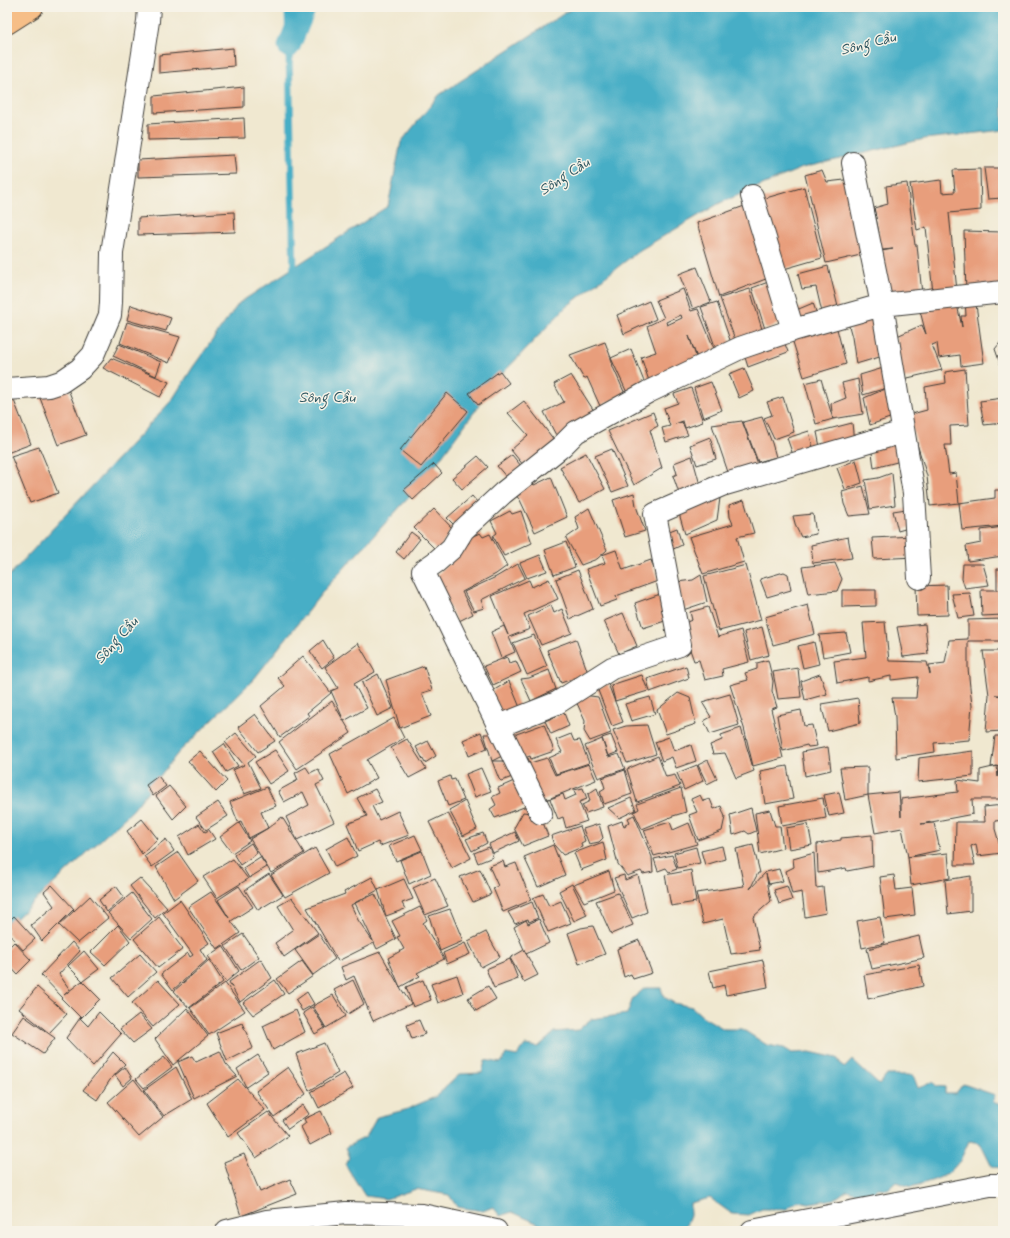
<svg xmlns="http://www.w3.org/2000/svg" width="1010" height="1238" font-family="Mynerve,sans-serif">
	<rect width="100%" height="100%" fill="#f7f3e8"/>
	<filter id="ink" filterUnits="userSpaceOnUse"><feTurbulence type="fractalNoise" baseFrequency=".025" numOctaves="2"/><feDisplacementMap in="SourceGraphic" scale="8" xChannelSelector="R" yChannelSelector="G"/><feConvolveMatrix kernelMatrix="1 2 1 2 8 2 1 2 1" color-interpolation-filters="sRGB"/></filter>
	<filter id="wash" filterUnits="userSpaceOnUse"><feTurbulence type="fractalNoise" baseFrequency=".012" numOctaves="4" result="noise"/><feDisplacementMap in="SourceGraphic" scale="16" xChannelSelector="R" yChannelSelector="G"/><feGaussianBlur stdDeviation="0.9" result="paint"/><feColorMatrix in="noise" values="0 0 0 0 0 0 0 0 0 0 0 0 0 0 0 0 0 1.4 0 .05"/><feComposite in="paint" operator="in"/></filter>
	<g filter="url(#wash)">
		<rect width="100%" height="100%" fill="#f0e8d0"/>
		<!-- water -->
		<path fill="#47aec6" stroke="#326571" d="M574,7H1003V130L924,139L802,168L720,203L640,250L566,307L503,373L422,483L325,589L254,679L178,753L133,810L7,927V578L172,400L193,367L239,303L388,206L401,142L439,95Z
			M645,988H661L664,997L674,1003L692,1007L702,1016L724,1029H742L767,1045L784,1048L792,1053L810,1052L837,1058L844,1068L852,1060L879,1085L887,1075H913L918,1088L933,1082L936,1086L945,1087V1093H956L963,1084L995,1095L993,1102L1003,1106V1168L992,1167L980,1143L969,1141L960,1161L948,1174L934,1180L911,1187L896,1182L888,1189L877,1188L870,1197L847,1190L835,1199L809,1203L798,1201L787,1209H762L749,1215L732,1214L710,1198L690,1203V1216L685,1228H665L647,1231H554L512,1212L500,1216L493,1207L483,1211L457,1207L449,1195L416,1189L386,1199L365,1196L345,1164L350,1158L346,1147L366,1137L377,1117L405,1110L435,1097L460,1074L482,1073L485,1060L501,1063L506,1054L517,1056L525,1045L538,1047L555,1032L578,1030L591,1019L627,1014L633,998Z"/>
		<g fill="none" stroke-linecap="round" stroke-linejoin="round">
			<!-- stream -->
			<path stroke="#47aec6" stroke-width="7" d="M288,7L294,275"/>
			<!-- canal -->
			<path stroke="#47aec6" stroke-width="23" d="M289,46L305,7"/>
		</g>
		<g id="blocks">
			<!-- building -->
			<path fill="#e89e7b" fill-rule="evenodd" d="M233,48L234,66L159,73V55Z
				M244,87V107L154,113V96Z
				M244,118L245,138L148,140V124Z
				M234,155L236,174L138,177V160Z
				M984,168H1003V198L988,199Z
				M980,169L981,210L949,213L957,291L933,293L926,227L917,230L910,184L941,180L942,193L955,192L953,170Z
				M822,170L827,182L853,179L865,254L826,263L805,175Z
				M907,183L915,245H917L922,294L884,300L875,252L893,249L873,251L870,235L879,233L874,208L888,204L886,186Z
				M804,187L822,258L777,271L759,200Z
				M750,204L771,277L719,297L697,223Z
				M234,212L235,232L138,235V218Z
				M964,231L1003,232V289L966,292Z
				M828,266L839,311L823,317L816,287L802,289L798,274Z
				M697,267L711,302L693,309L679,274Z
				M771,281L782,323L765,329L752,288Z
				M683,289L691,311L698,309L715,351L697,358L689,336L699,365L650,384L641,357L656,352L647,326L664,318L656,300ZM681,315L682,318L667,325L666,322Z
				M750,289L764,336L737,345L720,298Z
				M975,297L984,363L961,366L960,355L939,358L937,343L932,345L942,370L899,380L897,336L922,325L926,334L919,307L956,300L962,327L961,316H966L965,298Z
				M649,301L656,319L624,334L617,315Z
				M717,302L731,343L716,349L701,307Z
				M813,303L818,317L798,324L794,311Z
				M131,305L171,318L166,331L127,320Z
				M880,310L883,356L856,364L852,337L847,319Z
				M127,322L180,337L169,363L120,343Z
				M836,325L846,364L804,377L792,339Z
				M782,336L788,352L748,367L743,351Z
				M1003,339V366H1001L995,349Z
				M605,342L611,358L631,349L647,389L629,397L611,358L613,367L625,394L600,406L587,377L584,379L570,355Z
				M119,344L161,362L156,376L113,356Z
				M111,358L169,382L160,397L103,368Z
				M890,366L898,415L870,425L864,398L890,387L863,395L860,375Z
				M744,368L754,391L739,398L729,374Z
				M965,369L969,425L950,426L951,445H945L949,474L956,473L959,503L930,506L927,476L908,415L927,410L925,387L946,383L945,372Z
				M500,371L509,383L478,405L469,393Z
				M571,375L596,414L558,439L544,412L564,402L554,384Z
				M821,379L833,419L816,424L805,383Z
				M858,379L863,414L833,419L831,404L846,398L842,383Z
				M711,382L722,410L703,418L694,388Z
				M691,388L703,422L685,428L683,421L675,424L682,422L688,435L666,442L662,428L670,426L664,408L678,403L674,394Z
				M68,389L86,435L58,445L40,398Z
				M447,393L468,411L421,467L400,450Z
				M783,397L794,432L774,439L764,418L772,415L767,402Z
				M13,398L31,444L7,453V400Z
				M1003,398V423L984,425L980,401Z
				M524,401L558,445L528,471L511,450L528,435L508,413Z
				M653,412L658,426L650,430L662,468L634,485L608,431Z
				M762,417L772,443L776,457L758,462L743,422Z
				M742,421L758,464L730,478L712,425Z
				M852,423L854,442L821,452L817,432Z
				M809,431L813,448L793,455L787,438Z
				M710,437L716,459L697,465L690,445Z
				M902,438L897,462L874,468L871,445Z
				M39,447L58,493L30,503L11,456Z
				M612,449L628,486L612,492L595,456Z
				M586,453L605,489L579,503L560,467Z
				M512,455L526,472L512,484L497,466Z
				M478,456L488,467L462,489L452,478Z
				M692,456L702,492L681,499L673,476L677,474L674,463Z
				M856,460L862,483L845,489L837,468Z
				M434,464L442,473L413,500L404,490Z
				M892,473L895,505L870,509L865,480L878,478Z
				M526,477L534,485L551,477L567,517L535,532L520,500L511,490Z
				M863,486L870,514L849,516L844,504L842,492Z
				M995,490H1003V526L962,530L959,503L995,498Z
				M634,493L636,506L645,531L625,537L613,500Z
				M472,496L483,509L460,531L447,518Z
				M720,498L717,520L685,534L678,510Z
				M744,500L754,533L737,537L744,562L703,574L689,537L733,524L730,517L729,505Z
				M589,508L607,550L597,559L581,565L566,538L579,529L575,517Z
				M913,508L915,526L898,531L893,511Z
				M434,509L452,528L438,552L414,528Z
				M510,511L512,514L521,511L532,543L504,556L493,536L497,533L491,521Z
				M813,514L816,534L801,537L796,527L793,516Z
				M1003,527V556L968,561L966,546L981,543V530Z
				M677,528L682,545L667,552L662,534Z
				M411,532L420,539L404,559L396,552Z
				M480,533L483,537L490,534L507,566L496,574L462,592L473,614L457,622L434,578L469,543L468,538Z
				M914,536L915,557L874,559L872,538Z
				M848,537L852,558L813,563L811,545Z
				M566,542L575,567L554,575L545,550Z
				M616,550L623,570L651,560L658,581L616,596L617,600L600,606L586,569L605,563L602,555Z
				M540,555L547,571L527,578L520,563Z
				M835,563L842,579L837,591L808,594L802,567Z
				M518,564L525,578L481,600L484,608L474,611L464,592L496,577Z
				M963,564H983L989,585L965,588L962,579Z
				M746,565L761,620L719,631L704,576Z
				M997,569H1003V598L1001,599L1003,615L982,616L981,590H997Z
				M578,570L593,609L570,619L556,579Z
				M784,572L788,574L791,590L767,597L760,579Z
				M701,575L707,602L683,610L677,582L693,580Z
				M549,579L558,599L524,614L530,629L509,637L515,652L501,658L491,632L504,626L508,635L492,596L529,580L532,587Z
				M947,585L948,615L917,616L916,586Z
				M842,590H876V606L842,607Z
				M663,593L668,620L643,628L635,603Z
				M970,593L974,616L958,618L952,594Z
				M551,605L554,613L562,609L572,633L541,645L528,616Z
				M808,605L815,634L773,645L765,617Z
				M708,607L718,637L741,630L749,662L722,669L723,676L705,680L699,660L694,661L681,624L692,620L690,612Z
				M623,613L637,646L619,654L604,621Z
				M1003,619V641H968V668L972,706L969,740L934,743L935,752L896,758L895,717L892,698H916L918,677L891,680V676L868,681V677L837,683L834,661L866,657L863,623L885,622L889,661L927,662L930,674L929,665L945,663L949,640L968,639V620Z
				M925,624L928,654L903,657L897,627Z
				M762,627L769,655L751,660L744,632Z
				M846,633L850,652L823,657L819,635Z
				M534,635L547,666L527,675L513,643Z
				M576,639L588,673L561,683L547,650Z
				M323,640L334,658L322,668L310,651Z
				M814,642L819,664L803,668L798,646Z
				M358,643L375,672L354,684L367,708L344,721L331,691L338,688L325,667Z
				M983,651H1003V695H995L1003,696V731L986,732L989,695Z
				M303,656L331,693L307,713L309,716L280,737L261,706L285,686L278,678Z
				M507,657L509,663L516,661L521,672L493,685L484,666Z
				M768,660L773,681L772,691L777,707L771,709L783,758L753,766L744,728L730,685L748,680L745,673L757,669V663Z
				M424,666L432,690L422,693L431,716L400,728L386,680Z
				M686,666L689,678L650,692L647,679Z
				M798,668L801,697L778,699L773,672Z
				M549,670L556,689L531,701L521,679L529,678Z
				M378,674L393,708L377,716L362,683Z
				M820,674L827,694L805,700L801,681Z
				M642,675L648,691L615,701L611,685Z
				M509,681L521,710L503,716L491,692Z
				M608,684L623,722L612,726L597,688Z
				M678,693L690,698L696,724L666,734L657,710Z
				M730,694L739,725L710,734L704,721L711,717L702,702Z
				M583,695L598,697L611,733L590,741L584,731L585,721L576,701Z
				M650,697L655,714L631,721L625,704Z
				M858,698L860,723L828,731L821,704Z
				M332,701L351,733L297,769L279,742Z
				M801,710L804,726L812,725L817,746L808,747L807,745L783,751L777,715Z
				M564,713L569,726L551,734L545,721Z
				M255,714L275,741L258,752L238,727Z
				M394,718L404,738L367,760L377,778L348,794L330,754Z
				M544,724L554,751L531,759L530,756L520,760L511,736Z
				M647,725L656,754L627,763L613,730L626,726Z
				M741,728L754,771L736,778L725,753L713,754L710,745L722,740L721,735Z
				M481,732L487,748L469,756L463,740Z
				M236,733L256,756L248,762L261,788L244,794L233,770L244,765L225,742Z
				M484,734H495L508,753L492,761Z
				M571,734L574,741L580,740L589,763L556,774L549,758L562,752L556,740Z
				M611,735L618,752L608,756L602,738Z
				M995,736H1003V766L991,767Z
				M669,737L674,751L691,745L696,761L676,768L672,757L662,761L655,742Z
				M407,739L426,769L409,778L391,748Z
				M602,739L608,757L619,754L625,769L598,778L585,746Z
				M428,741L436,756L425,763L416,747Z
				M224,744L238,766L226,772L213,752Z
				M828,747L831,770L805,776L802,752Z
				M275,750L289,771L269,784L255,762Z
				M200,751L227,781L216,792L188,761Z
				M973,751V776L918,782L919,758Z
				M658,756L666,777L675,775L680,786L637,802L627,769Z
				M528,758L530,763L547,758L555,775L589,764L596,780L538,803L520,763Z
				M708,760L717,779L707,784L698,765Z
				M492,761H511L518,775L501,781L499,779Z
				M697,765L703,781L684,790L677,773Z
				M787,766L793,799L765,804L760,771Z
				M997,766L998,777V772H1003V799H972L973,814L921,824L934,823L940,850L908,857L902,828L875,833L868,795L845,800L840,768L868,767V795L899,792L901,817V799L958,792L957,780L980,783V770Z
				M306,767L310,773L318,769L324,781L316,785L334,822L297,840L286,817L309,805L303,792L284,802L278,791L298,780L295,773Z
				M481,768L491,791L475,797L466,774Z
				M625,770L632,794L604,804L600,791L605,788L602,778Z
				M158,776L166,786L153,796L146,785Z
				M450,776L451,780L455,779L464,800L448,806L438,781Z
				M521,778L532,804L495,818L490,809L496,805L492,797L500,793L498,788Z
				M169,786L186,806L173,819L156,796Z
				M267,787L276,806L261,812L268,828L282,817L304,853L271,873L250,839L268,828L249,838L241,821L238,822L230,802Z
				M583,788L587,799L579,802L587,821L566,828L563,817L558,819L550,799L563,794L565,800L576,795L574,790Z
				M597,788L603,807L586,813L582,805L590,801L588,794Z
				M681,788L686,812L673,816L642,829L634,812L639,809L637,804Z
				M375,789L382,802L372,806L379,820L398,811L409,835L380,846L378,842L358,851L347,824L367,816L357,798Z
				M839,792L844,813L829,816L824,795Z
				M700,795L703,801L710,799L714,809L721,806L725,817L722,831L698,840L689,815L697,812L691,799Z
				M631,798L636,810L619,818L608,808Z
				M823,798L826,818L782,826L779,806Z
				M465,801L477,829L463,836L449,810Z
				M218,802L228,816L206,830L196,817Z
				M1003,805V820L995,821V829L1002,853L978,856L976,844L971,846L975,865H955L956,822H985L984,807Z
				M751,808L756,831L749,834L745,831L733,835L730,815Z
				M770,810L775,826H780L783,848L760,854L755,813Z
				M523,812L540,814L548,836L523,846L514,828Z
				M448,813L471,858L452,868L429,822Z
				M634,815L652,857L653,872L643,874L641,871L627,876L618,864L608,826L622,821L624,827L626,826L625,824L630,822L628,818Z
				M142,819L158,839L142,854L127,831Z
				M670,822L673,830L689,823L697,844L654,856L644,830Z
				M239,823L250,841L232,853L220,837Z
				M199,824L205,832L209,830L215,839L188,855L179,837Z
				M599,824L603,838L599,842L589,844L583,829Z
				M808,824L812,845L789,849L786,828Z
				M580,826L585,841L581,843L582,847L563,855L554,845L551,836Z
				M515,832L519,841L493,853L489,844Z
				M483,833L487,843L472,851L466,839Z
				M415,835L422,850L396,861L389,846Z
				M872,835L873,866L847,871L846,868L818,873L817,844L841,840V838Z
				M348,837L357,856L335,867L326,849Z
				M166,839L174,851L152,867L144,856Z
				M603,842L607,860L581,870L574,853Z
				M251,843L257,853L240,865L234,855Z
				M553,845L565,875L538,887L524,857Z
				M753,845L760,873H758L750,889L766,872L779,869L783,881L769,884L766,874L771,901L753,917L760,950L731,954L723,919L703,924L696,893L744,886L736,849Z
				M722,846L725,859L705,865L701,851Z
				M489,847L493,857L478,863L474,853Z
				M696,847L700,863L678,868L674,853Z
				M315,848L329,873L285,897L271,875Z
				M422,851L431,874L409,884L400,860Z
				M178,852L198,881L174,899L156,867Z
				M814,853L816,888L823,887L826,913L805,917L802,892L792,894L786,871L794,867L793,859Z
				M948,853L950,878L911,885L908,857Z
				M672,855L677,869L669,872L666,868L658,871L654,859Z
				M260,857L267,867L249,878L243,868Z
				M233,859L248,879L217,898L203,877Z
				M503,861L505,867L516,863L531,900L503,912L493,888L498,886L489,866Z
				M480,869L491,894L473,902L460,877Z
				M691,870L696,902L671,906L665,875Z
				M609,871L614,890L584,902L574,885Z
				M269,874L283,895L258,910L245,890Z
				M624,875L625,880L638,875L647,912L632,918L614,878Z
				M894,875L896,890L912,888L915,915L885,919L880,877Z
				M971,876V911L948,914L945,880Z
				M372,877L378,890L404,879L413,899L402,903L405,909L386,916L378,890L351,905L358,920L374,943L338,961L307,908L345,894L344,892Z
				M140,878L167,908L155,918L130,886Z
				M435,878L448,906L425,915L413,888Z
				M572,884L587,915L574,921L559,891Z
				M52,885L74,909L42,941L31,925L54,906L44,892Z
				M116,886L124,897L107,912L99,900Z
				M239,886L253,907L231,921L240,933L217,949L188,907L211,892L229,918L218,900Z
				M787,886L792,900L779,904L774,890Z
				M132,893L152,919L131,938L108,913Z
				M618,893L633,925L611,934L596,901Z
				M375,894L396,939L377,949L355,903Z
				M543,894L549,906L561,901L571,923L548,932L533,898Z
				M90,896L108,918L78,943L59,925Z
				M292,898L318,933L284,957L275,943L293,930L278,906Z
				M180,900L209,943L200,949L207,960L173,990L161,974L188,953L190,957L193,955L163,913Z
				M532,902L538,918L529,922L528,919L515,924L508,912Z
				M420,907L427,920L423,923L444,959L417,973L420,976L400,987L388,958L404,949L397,937L400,936L392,921Z
				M450,909L463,941L440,951L429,916Z
				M14,916L35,939L23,950L7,932V923Z
				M159,917L183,949L158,968L134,939Z
				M880,917L885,943L862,948L857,921Z
				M539,919L549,943L526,954L514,927L526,920L528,924Z
				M118,925L130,941L105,965L91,952Z
				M593,926L605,954L579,964L568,933L581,928Z
				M486,932L500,957L481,967L468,941Z
				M243,934L259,957L241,970L225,946Z
				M319,934L335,959L313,975L295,950Z
				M919,936L924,958L872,969L867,949Z
				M639,940L652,973L633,979L631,974L624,977L617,949Z
				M14,942L31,960L17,974L7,963V949Z
				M72,942L80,951L59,974L70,990L64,995L82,981L100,999L81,1018L61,998L62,997L41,975Z
				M465,943L470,954L447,964L443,953Z
				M223,946L239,971L226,982L208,956Z
				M524,950L538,975L524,982L510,958Z
				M84,951L99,969L83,981L68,966Z
				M380,952L398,984L411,1004L373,1021L354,976L346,980L341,967Z
				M140,954L156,972L128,997L112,978Z
				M261,959L272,978L240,1002L229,982Z
				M510,959L518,979L494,988L486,969Z
				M209,960L223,982L189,1008L174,991Z
				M763,960L768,987L726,995L724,985L713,988L709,971Z
				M302,961L313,976L288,993L277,979Z
				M919,965L923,986L868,999L864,975Z
				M457,975L463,993L438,1003L431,984Z
				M158,980L180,1004L153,1027L132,1003Z
				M275,980L284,994L253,1015L243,1003Z
				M353,980L364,1004L348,1014L334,990Z
				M423,980L431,1000L413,1007L406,987Z
				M225,983L245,1011L209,1035L190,1008Z
				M488,986L496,999L476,1011L468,998Z
				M37,987L67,1014L49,1033L19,1009Z
				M307,992L314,1004L302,1011L296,1000Z
				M333,995L346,1016L326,1028L313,1006Z
				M312,1007L325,1028L315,1034L303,1013Z
				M187,1008L208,1036L173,1065L155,1039Z
				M296,1010L305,1032L273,1050L263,1026Z
				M99,1012L121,1034L93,1066L66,1038L80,1018L88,1026Z
				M139,1014L152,1029L133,1043L120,1029Z
				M24,1016L55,1038L43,1054L12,1033Z
				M419,1020L425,1034L412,1039L407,1025Z
				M242,1023L253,1048L227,1061L216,1033Z
				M324,1043L338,1073L309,1091L296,1054Z
				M220,1051L226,1064L237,1076L194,1098L178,1062L192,1056L196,1062Z
				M113,1052L125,1064L110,1080L97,1100L83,1090Z
				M258,1055L268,1072L246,1087L237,1069Z
				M164,1057L172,1067L144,1088L136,1079Z
				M125,1067L132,1078L123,1086L115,1075Z
				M176,1067L192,1099L164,1116L144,1090Z
				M288,1067L306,1094L274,1117L256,1091Z
				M344,1073L353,1088L319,1108L311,1092Z
				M134,1079L163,1117L139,1137L108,1102Z
				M238,1079L265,1110L228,1137L207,1103Z
				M303,1105L309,1114L288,1129L282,1120Z
				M321,1111L332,1133L310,1145L301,1127L306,1123L304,1119Z
				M268,1112L288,1136L256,1158L238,1133Z
				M244,1154L260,1192L290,1179L297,1194L241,1216L224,1162Z"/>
		</g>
	</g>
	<g filter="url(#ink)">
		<use href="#blocks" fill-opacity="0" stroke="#3c3b37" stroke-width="1"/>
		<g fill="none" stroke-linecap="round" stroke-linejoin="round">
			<defs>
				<path id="minor" d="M853,163L882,305L914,493L919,578
					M752,196L793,330
					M7,389L49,386L61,382L80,369L93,355L110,315L111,302L112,253L148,21L149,7
					M499,726L557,703L612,668L680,645L655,514L722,485L903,432
					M541,813L423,571L436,562L452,548L463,530L503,493L562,446L576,432L648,392L740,348L793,330L882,305L1003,292
					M227,1231L267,1221L346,1213L422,1215L496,1231
					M752,1231L990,1185H1003"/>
				<path id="major" d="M7,23L32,7"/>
			</defs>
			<!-- minor casing -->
			<use href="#minor" stroke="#3c3b37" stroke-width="24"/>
			<!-- major casing -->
			<use href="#major" stroke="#3c3b37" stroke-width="24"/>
			<!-- minor -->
			<use href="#minor" stroke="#fff" stroke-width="22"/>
			<!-- major -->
			<use href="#major" stroke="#f6be87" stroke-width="22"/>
		</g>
	</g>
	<g text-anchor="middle" stroke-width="3" stroke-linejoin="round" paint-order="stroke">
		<!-- water labels -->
		<g font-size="15" font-style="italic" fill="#2d5660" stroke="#f7f3e8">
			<text transform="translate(868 43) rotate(-14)" y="5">Sông Cầu</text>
			<text transform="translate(564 176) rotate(-33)" y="5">Sông Cầu</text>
			<text x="327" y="402">Sông Cầu</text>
			<text transform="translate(116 640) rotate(-48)" y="5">Sông Cầu</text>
		</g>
	</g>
	<!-- margin -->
	<rect width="1010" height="1238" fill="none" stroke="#f7f3e8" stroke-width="24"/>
</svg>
